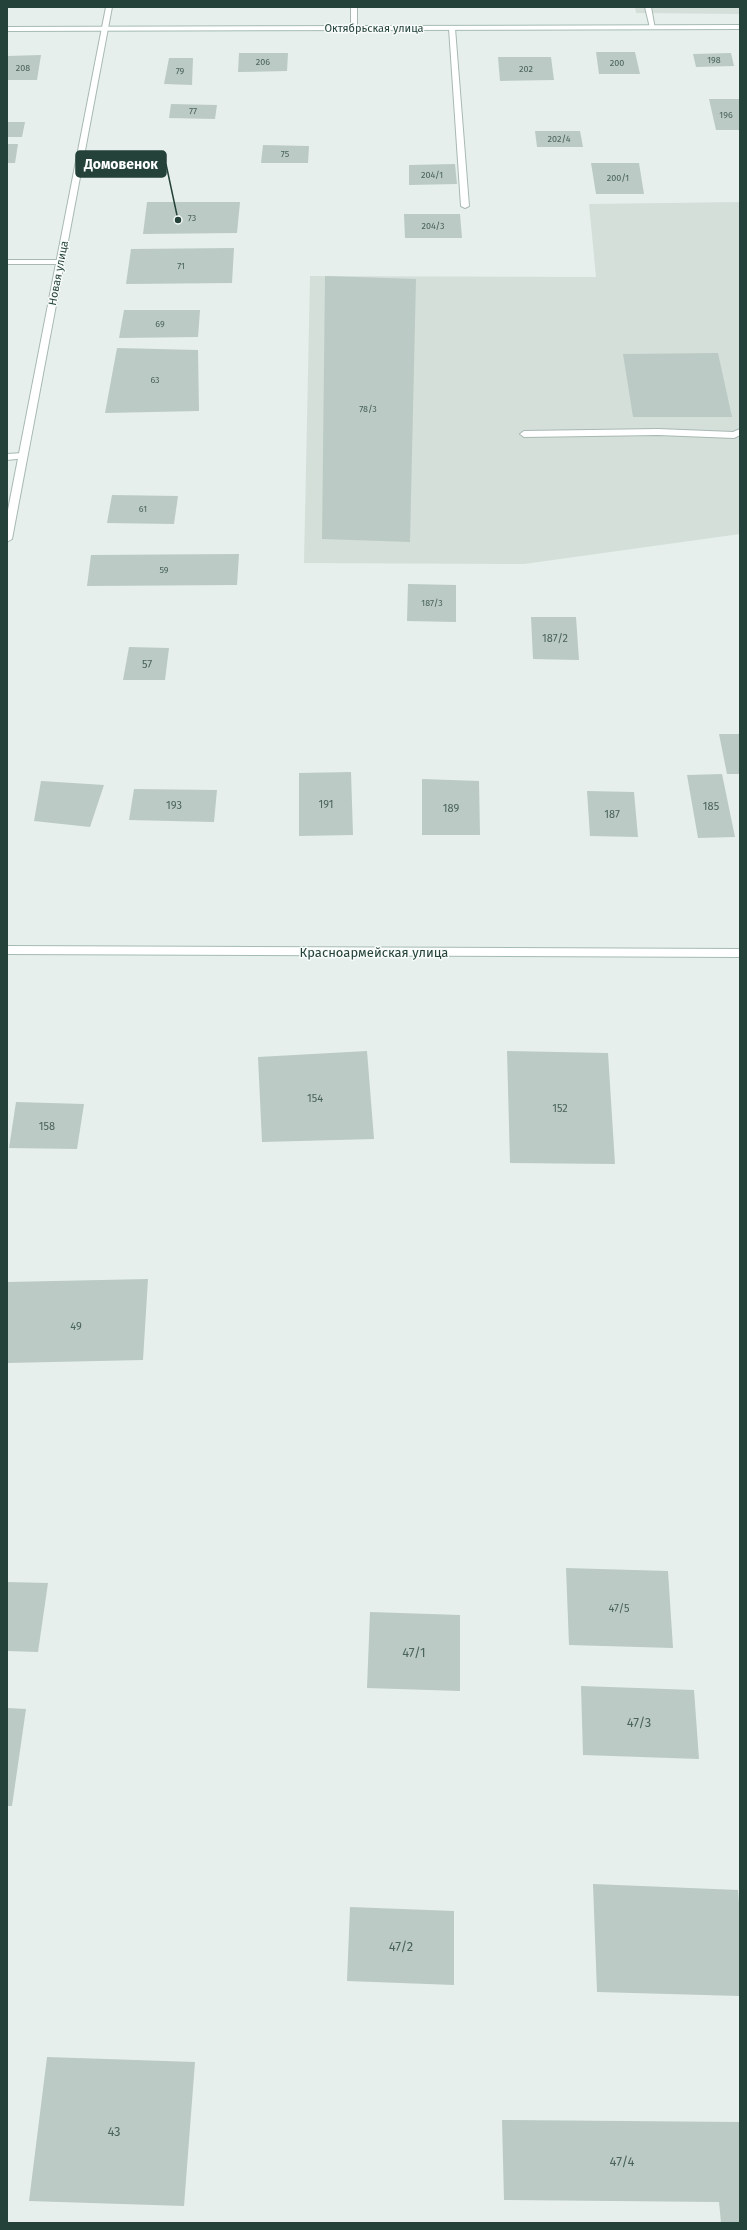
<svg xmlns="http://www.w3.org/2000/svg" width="747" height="2230" font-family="'Fira Sans',sans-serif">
	<rect width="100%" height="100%" fill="#e6efeb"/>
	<!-- built -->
	<path fill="#d4dfda" d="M635,7H740V14L636,13Z
		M740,202V534L524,564L304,563L310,276L596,277L589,204Z"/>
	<!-- building -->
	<path fill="#bbcac4" d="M596,52H635L640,74H599Z
		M239,53H288L287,71L238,72Z
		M731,53L734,66L696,67L693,54Z
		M41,55L37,80H7V56Z
		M498,57H551L554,80L500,81Z
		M169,58H193L192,85L164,84Z
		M709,99H740V130H716Z
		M171,104L217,105L215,119L169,118Z
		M7,122H25L22,137H7Z
		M535,131H580L583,147H537Z
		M7,144H18L15,163H7Z
		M263,145L309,146L308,163H261Z
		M591,163H639L644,194H596Z
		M455,164L457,184L409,185V165Z
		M147,202H240L237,233L143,234Z
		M404,214H460L462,238H405Z
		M234,248L232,283L126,284L131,249Z
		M325,276L416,279L410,542L322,539Z
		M124,310H200L198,337L119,338Z
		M117,348L198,350L199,411L105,413Z
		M718,353L732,417H633L623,354Z
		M112,495L178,496L174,524L107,523Z
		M239,554L237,585L87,586L91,555Z
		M408,584L456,585V622L407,621Z
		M531,617H576L579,660L533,659Z
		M129,647L169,648L165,680H123Z
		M719,734H740V774H727Z
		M351,772L353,835L299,836V773Z
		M722,774L735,837L698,838L687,775Z
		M422,779L479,781L480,835H422Z
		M41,781L104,785L90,827L34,821Z
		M134,789L217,790L214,822L129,820Z
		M587,791L634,792L638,837L590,836Z
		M367,1051L374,1139L262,1142L258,1057Z
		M507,1051L608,1053L615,1164L510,1163Z
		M16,1102L84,1104L77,1149L9,1148Z
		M148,1279L143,1360L7,1363L8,1282Z
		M566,1568L668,1571L673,1648L569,1645Z
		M7,1582L48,1583L38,1652L7,1651Z
		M370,1612L460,1615V1691L367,1688Z
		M581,1686L694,1690L699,1759L583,1755Z
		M7,1708L26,1709L12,1806H7Z
		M593,1884L738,1890L740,1914V1996L597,1992Z
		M350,1907L454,1911V1985L347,1981Z
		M47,2057L195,2062L184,2206L29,2201Z
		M502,2120L740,2122V2223H721L719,2202L504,2200Z"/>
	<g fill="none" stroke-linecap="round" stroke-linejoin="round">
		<defs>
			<path id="service" d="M351,7H357V28L354,30L351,28Z
				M645,7H651L655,29L650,28Z
				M452,26L455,28L469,206L465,208L461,206L449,28Z
				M7,260H61L65,262L61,264H7Z
				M658,429L733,432L740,429V435L734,438L658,435L524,437L520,434L524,431Z
				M23,453L26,454V458L7,460V454Z"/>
			<path id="minor" d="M106,7H112L12,539L7,542V515Z"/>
			<path id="secondary" d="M740,25V29L7,31V27Z
				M7,946L740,949V957L7,954Z"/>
		</defs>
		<!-- service casing -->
		<use href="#service" stroke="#a8b8b2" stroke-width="2"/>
		<!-- minor casing -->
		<use href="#minor" stroke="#a8b8b2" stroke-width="2"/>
		<!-- secondary casing -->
		<use href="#secondary" stroke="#a4bbb3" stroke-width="2"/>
		<!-- service -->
		<use href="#service" fill="#fff" fill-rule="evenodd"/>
		<!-- minor -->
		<use href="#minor" fill="#fff" fill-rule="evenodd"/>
		<!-- secondary -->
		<use href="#secondary" fill="#fff" fill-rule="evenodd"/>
	</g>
	<g text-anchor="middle" stroke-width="3" stroke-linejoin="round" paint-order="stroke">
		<!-- far-number labels -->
		<g font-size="9" fill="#4a645c">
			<text x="714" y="63">198</text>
			<text x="263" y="65">206</text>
			<text x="617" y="66">200</text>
			<text x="23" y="71">208</text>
			<text x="526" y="72">202</text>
			<text x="180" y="74">79</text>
			<text x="193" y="114">77</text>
			<text x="726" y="118">196</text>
			<text x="559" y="142">202/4</text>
			<text x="285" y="157">75</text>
			<text x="432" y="178">204/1</text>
			<text x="618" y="181">200/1</text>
			<text x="192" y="221">73</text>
			<text x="433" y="229">204/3</text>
			<text x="181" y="269">71</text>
			<text x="160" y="327">69</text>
			<text x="155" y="383">63</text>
			<text x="368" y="412">78/3</text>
			<text x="143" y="512">61</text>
			<text x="164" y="573">59</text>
			<text x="432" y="606">187/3</text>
		</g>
		<!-- far-street labels -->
		<g font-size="11" fill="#24423a" stroke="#f7fbf9">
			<text x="374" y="32">Октябрьская улица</text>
			<text transform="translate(58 273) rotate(-79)" y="4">Новая улица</text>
		</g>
		<!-- number labels -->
		<g font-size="11" fill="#4a645c">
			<text x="555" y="642">187/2</text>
			<text x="147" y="668">57</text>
			<text x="326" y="808">191</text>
			<text x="174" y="809">193</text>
			<text x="711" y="810">185</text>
			<text x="451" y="812">189</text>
			<text x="612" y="818">187</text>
			<text x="315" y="1102">154</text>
			<text x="560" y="1112">152</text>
			<text x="47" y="1130">158</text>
			<text x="76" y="1330">49</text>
			<text x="619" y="1612">47/5</text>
		</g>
		<!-- street labels -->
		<g font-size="13" fill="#24423a" stroke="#f7fbf9">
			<text x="374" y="957">Красноармейская улица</text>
		</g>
		<!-- near-number labels -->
		<g font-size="13" fill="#4a645c">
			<text x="414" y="1657">47/1</text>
			<text x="639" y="1727">47/3</text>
			<text x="401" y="1951">47/2</text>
			<text x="114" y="2136">43</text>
			<text x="622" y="2166">47/4</text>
		</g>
	</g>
	<!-- callouts -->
	<path fill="none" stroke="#24423a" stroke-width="1.5" d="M178 220L166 164"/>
	<circle fill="#24423a" stroke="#f7fbf9" stroke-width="1.5" cx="178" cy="220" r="4"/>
	<rect fill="#24423a" stroke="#24423a" stroke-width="1.5" x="76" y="151" width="90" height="26" rx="4"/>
	<g font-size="14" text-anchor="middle" font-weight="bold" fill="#fff">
		<text x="121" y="169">Домовенок</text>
	</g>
	<!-- border -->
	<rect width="747" height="2230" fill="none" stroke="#24423a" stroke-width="16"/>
</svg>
